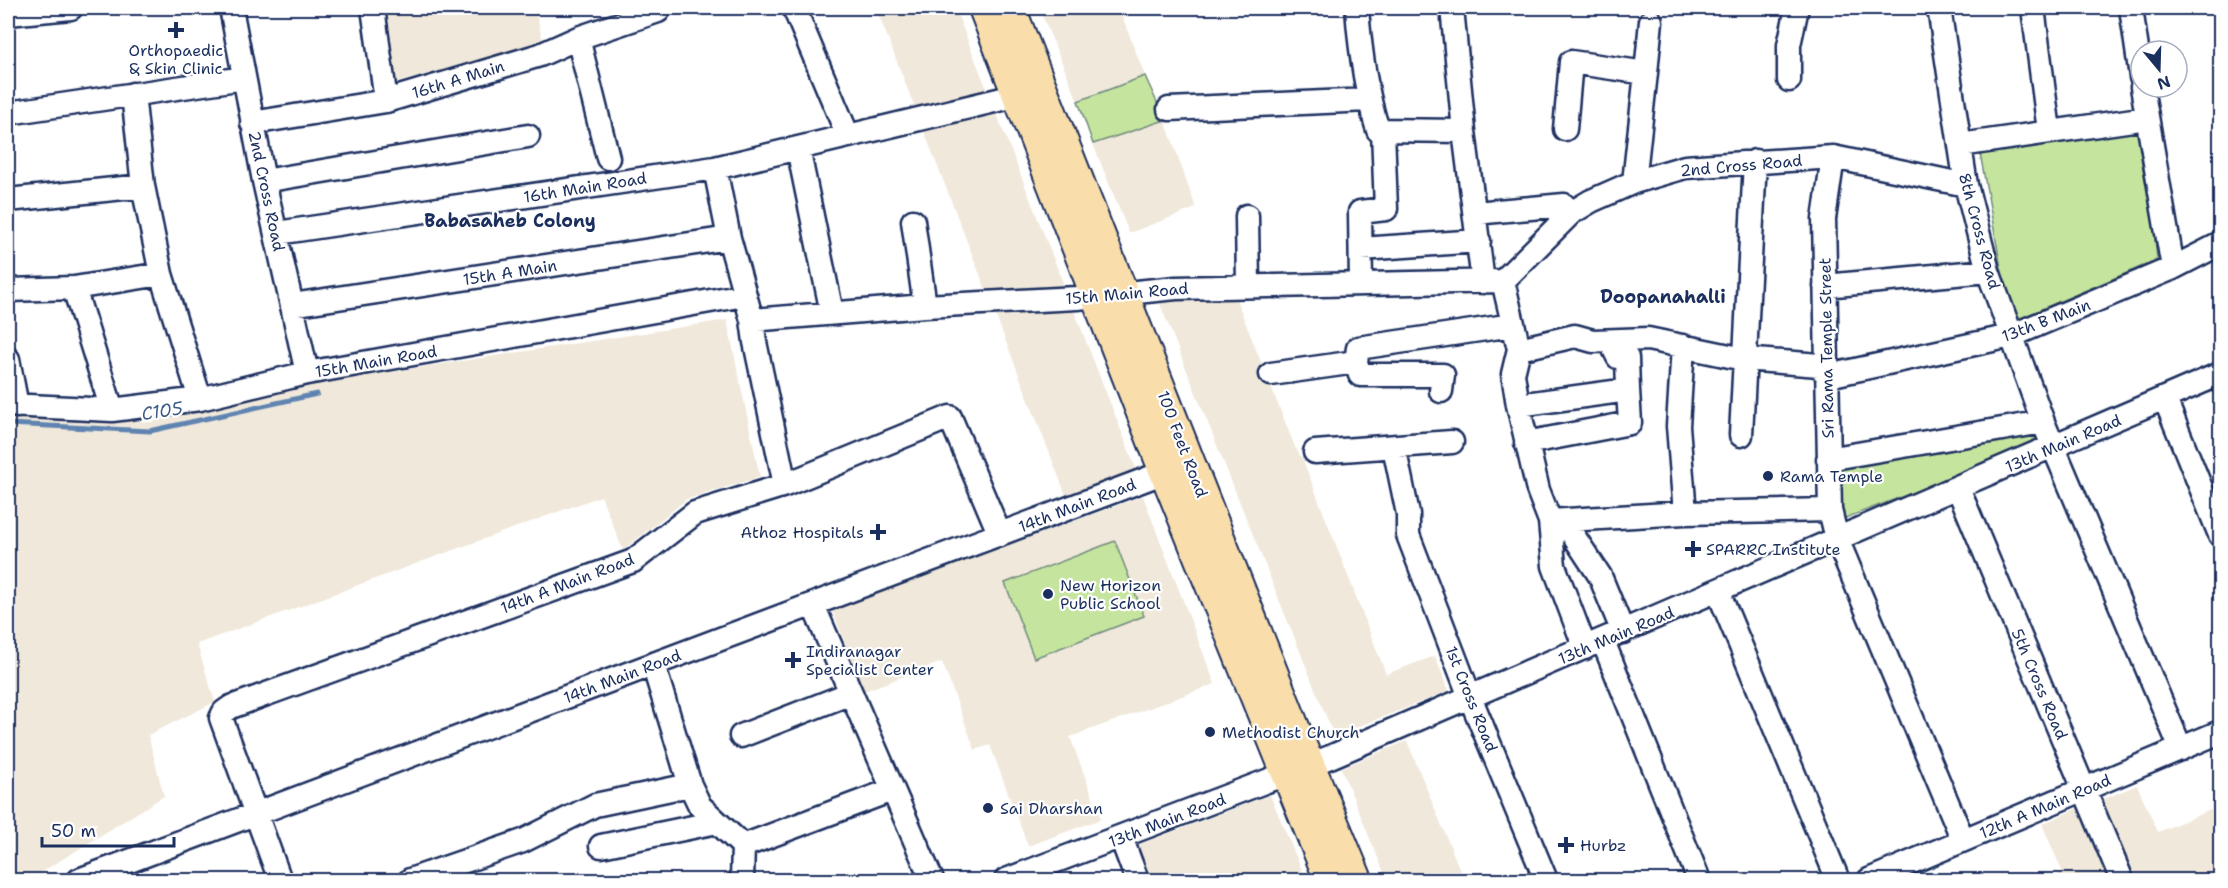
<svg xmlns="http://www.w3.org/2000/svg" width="2228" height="888" font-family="'Shantell Sans',sans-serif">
	<rect width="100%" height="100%" fill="#fff"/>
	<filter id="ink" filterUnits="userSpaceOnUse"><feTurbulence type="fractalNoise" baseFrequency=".0167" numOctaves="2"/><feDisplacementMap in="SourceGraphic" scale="12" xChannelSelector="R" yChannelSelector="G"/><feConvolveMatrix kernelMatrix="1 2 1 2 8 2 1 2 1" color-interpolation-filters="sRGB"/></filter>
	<g filter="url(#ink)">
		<!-- built -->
		<path fill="#f0e8da" d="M380,8H535L543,41L392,84Z
			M876,8H955L1137,471L1067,498Z
			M1039,8H1119L1145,76L1078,101Z
			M1165,120L1196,208L1129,233L1093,144Z
			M1232,289L1295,447L1303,460L1386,674L1435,656L1449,691L1334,736L1158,299Z
			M727,320L760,477L687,499L623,550L601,496L197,644L215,702L148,735L164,796L29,880H8V413L151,422L287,388Z
			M1143,496L1215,684L1070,737L1101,819L1028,846L990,745L975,750L942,662L864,691L832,610Z
			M1407,741L1464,880H1387L1341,768Z
			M2137,785L2158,832L2220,806V873L2204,880H2131L2097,802Z
			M1270,795L1306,880H1146L1133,847Z
			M2078,808L2109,880H2046L2063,873L2042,824Z"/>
		<!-- green -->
		<path fill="#c5e59e" stroke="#708a7e" stroke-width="1.5" d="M1145,76L1165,120L1093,144L1078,101Z
			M2145,130L2157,260L2011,322L1980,153Z
			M2032,431L2040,445L1840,520L1834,462Z
			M1115,541L1144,616L1034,658L1005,583Z"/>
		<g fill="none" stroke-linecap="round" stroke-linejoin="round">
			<!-- stream -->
			<path stroke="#5f84b1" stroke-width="5" d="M8,424L150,431L317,394"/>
			<defs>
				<path id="minor" d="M231,8L264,181L307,373
					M373,8L386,101
					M794,8L848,136
					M1357,8C1360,50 1365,90 1378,130L1464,131
					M1452,8L1464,131L1483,282
					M1939,8L1966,185L1988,271L2043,422L2181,749
					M2033,8L2049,131
					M2131,8L2141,77
					M8,14L71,8
					M578,38L608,158
					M1646,73L1651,21
					M1789,80V45L1797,8
					M2142,87L2173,268
					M133,94L143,186L161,274L200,399
					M1169,109L1369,100
					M8,113L244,78
					M252,123L386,101L540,55L578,38L658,11L657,8
					M1565,129L1571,62L1646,73L1634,182
					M1960,145L2147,118
					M798,148L832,313
					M1833,157L1824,219L1830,510L1837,539L1963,840
					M715,168L729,238L752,320L755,342L785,485
					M264,181L528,136
					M8,200L143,186
					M1475,213L1564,205L1571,213
					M1247,216L1248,286
					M913,221L925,306
					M277,233L715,168L1019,95
					M1361,249L1479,241
					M1361,284L1360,212L1386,209L1383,131
					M1825,286L1988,271
					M74,288L112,410
					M8,290L74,288L161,274
					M292,305L729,238
					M752,320L925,306L1077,298L1176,288L1503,281
					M1610,341L1618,357L1627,358L1628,390
					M1683,346L1678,426L1685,513
					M1519,349L1575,336L1593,341L1648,339L1744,359L1819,365L1828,376L2011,336L2173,268L2220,244
					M8,359L17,406
					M1356,362L1360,375H1443L1441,391
					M1271,374L1356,362L1358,348L1513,325
					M2165,399L2220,535
					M8,405L112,410L200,399L307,373L744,295
					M1518,405L1628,390L1630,423L1526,443
					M1741,435L1755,161
					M1394,447L1408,514V535L1470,697L1546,880
					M1315,452L1452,442
					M1828,459L2043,422
					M1958,488L2122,880
					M1718,591L1838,880
					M813,605L932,880
					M1623,632L1600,576L1567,526L1550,521L1538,490L1518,405L1513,374L1519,349L1503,281L1571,213L1591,201L1634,182L1685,167L1833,157L1966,185
					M1603,641L1699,880
					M1585,648L1554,566L1550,521L1685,513L1830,510
					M653,664L690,785L700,806L743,846L892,790
					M741,736L851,693
					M1121,837L1137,880
					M601,846L717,822
					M79,880L1165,472
					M280,880L221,718L224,712L231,707L633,561L695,513L785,485L950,417L1000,535
					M410,880L523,841L595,805L690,785
					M742,880L743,846
					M1006,880L1330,757L2220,374
					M1869,880L2220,732"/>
				<path id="major" d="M984,8L1165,472L1330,880
					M1010,8L1303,750L1357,880"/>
			</defs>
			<!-- minor casing -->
			<use href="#minor" stroke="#1b2f5e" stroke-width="27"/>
			<!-- major casing -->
			<use href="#major" stroke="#1b2f5e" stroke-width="34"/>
			<!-- minor -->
			<use href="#minor" stroke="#fff" stroke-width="22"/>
			<!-- major -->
			<use href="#major" stroke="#f9deab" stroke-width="30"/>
		</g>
	</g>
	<!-- markers -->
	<g fill="#1b2f5e" stroke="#fff" stroke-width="2">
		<path d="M173 21h6v6h6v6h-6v6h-6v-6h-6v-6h6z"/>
		<circle cx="1768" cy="476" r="6"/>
		<path d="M875 523h6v6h6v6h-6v6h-6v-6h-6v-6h6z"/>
		<path d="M1690 540h6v6h6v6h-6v6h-6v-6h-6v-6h6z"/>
		<circle cx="1048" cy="594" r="6"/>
		<path d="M790 651h6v6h6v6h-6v6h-6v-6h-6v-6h6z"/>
		<circle cx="1210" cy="732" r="6"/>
		<circle cx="988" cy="808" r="6"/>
		<path d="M1563 836h6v6h6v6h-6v6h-6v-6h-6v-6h6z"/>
	</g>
	<g text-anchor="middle" stroke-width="4.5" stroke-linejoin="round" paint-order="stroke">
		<!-- poi labels -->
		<g font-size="16" fill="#1b2f5e" stroke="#fff" text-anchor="start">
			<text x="176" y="56" text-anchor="middle">Orthopaedic<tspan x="176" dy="18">&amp; Skin Clinic</tspan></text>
			<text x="1780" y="482">Rama Temple</text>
			<text x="864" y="538" text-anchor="end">Athoz Hospitals</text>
			<text x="1706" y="555">SPARRC Institute</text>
			<text x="1060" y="591">New Horizon<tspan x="1060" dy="18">Public School</tspan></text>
			<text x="806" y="657">Indiranagar<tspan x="806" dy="18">Specialist Center</tspan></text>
			<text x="1222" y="738">Methodist Church</text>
			<text x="1000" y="814">Sai Dharshan</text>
			<text x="1580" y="851">Hurbz</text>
		</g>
		<!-- street labels -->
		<g font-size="16" fill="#1b2f5e" stroke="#fff">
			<text transform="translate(458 79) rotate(-17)" y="6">16th A Main</text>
			<text transform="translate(1741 165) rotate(-5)" y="6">2nd Cross Road</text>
			<text transform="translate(585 187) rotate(-9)" y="6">16th Main Road</text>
			<text transform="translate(267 191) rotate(78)" y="6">2nd Cross Road</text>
			<text transform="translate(1980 231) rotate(75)" y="6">8th Cross Road</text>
			<text transform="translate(510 272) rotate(-9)" y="6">15th A Main</text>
			<text transform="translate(1127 293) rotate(-5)" y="6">15th Main Road</text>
			<text transform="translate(2046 320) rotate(-21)" y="6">13th B Main</text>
			<text transform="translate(1826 348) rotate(-91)" y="6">Sri Rama Temple Street</text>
			<text transform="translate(376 361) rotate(-10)" y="6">15th Main Road</text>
			<text transform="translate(2063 443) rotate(-23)" y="6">13th Main Road</text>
			<text transform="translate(1183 444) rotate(69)" y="6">100 Feet Road</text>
			<text transform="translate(1077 505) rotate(-21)" y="6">14th Main Road</text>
			<text transform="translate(567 583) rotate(-21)" y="6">14th A Main Road</text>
			<text transform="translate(1616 635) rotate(-23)" y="6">13th Main Road</text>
			<text transform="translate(622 676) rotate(-21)" y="6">14th Main Road</text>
			<text transform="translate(2040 684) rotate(67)" y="6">5th Cross Road</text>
			<text transform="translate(1472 699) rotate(68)" y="6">1st Cross Road</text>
			<text transform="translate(2045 806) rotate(-23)" y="6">12th A Main Road</text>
			<text transform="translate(1167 820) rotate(-21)" y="6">13th Main Road</text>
		</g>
		<!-- neighbourhood labels -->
		<g font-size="18" font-weight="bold" fill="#1b2f5e" stroke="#fff">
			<text x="510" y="227">Babasaheb Colony</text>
			<text x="1663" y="303">Doopanahalli</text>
		</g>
		<!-- water labels -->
		<g font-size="18" font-style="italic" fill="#3d5a87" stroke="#fff">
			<text transform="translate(162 411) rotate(-9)" y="6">C105</text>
		</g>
	</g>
	<!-- margin -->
	<rect width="2228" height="888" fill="none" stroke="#fff" stroke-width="30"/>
	<rect x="15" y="15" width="2198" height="858" fill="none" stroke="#1b2f5e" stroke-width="2" filter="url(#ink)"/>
	<!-- north arrow -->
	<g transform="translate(2159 69) rotate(161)"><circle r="28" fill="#ffffff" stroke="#a4acbf" stroke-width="1.5"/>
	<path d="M0-4.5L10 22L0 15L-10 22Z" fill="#1b2f5e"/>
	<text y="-9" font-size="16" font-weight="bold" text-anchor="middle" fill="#1b2f5e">N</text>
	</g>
	<!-- scale -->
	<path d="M42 837v9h132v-9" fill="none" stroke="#1b2f5e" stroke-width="3"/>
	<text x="51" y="837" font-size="18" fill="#1b2f5e" stroke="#ffffff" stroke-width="4.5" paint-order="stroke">50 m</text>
</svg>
